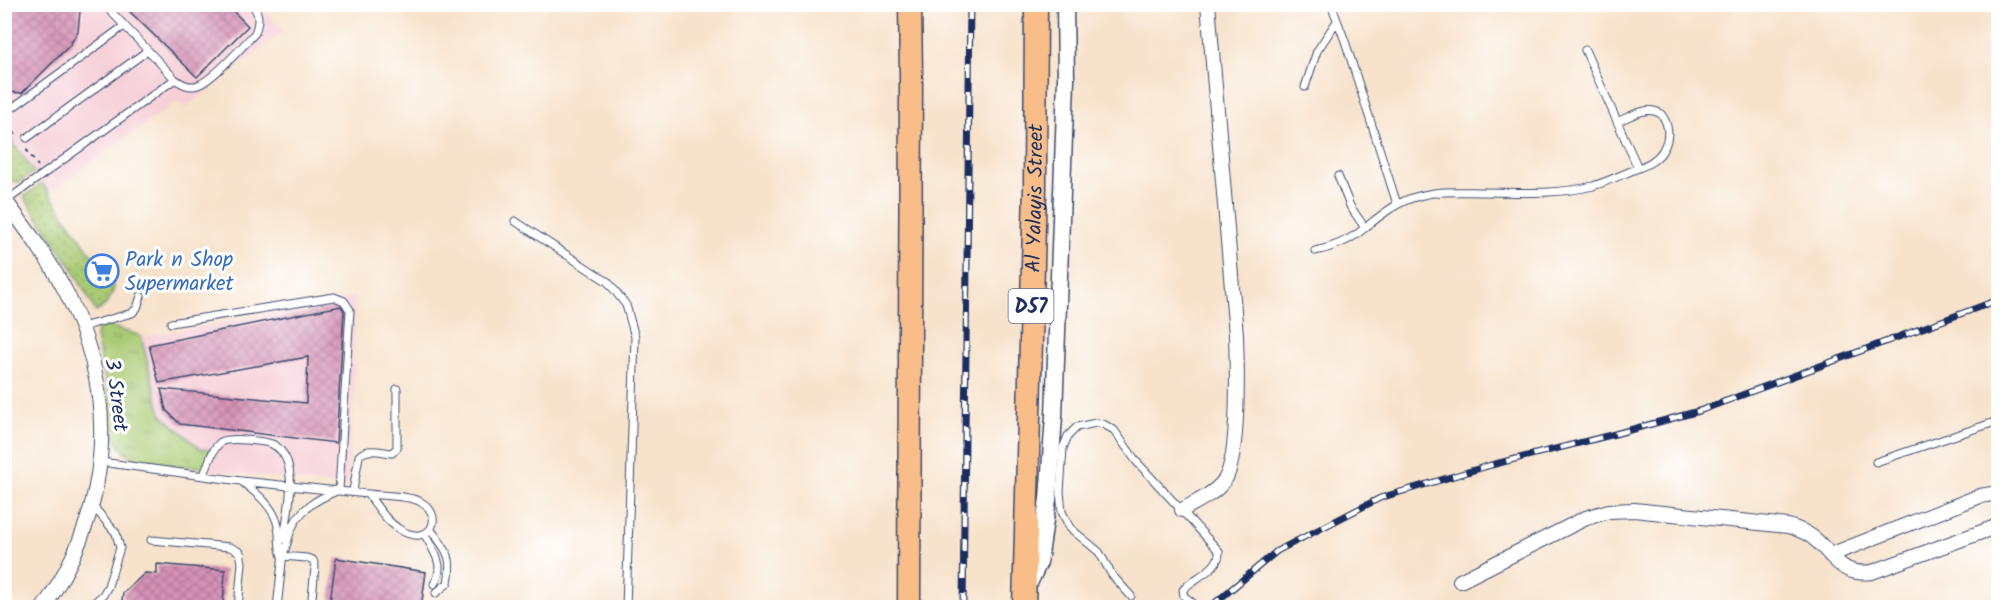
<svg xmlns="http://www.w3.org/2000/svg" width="2003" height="612" font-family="Kalam,sans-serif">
	<defs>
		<pattern id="grass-tufts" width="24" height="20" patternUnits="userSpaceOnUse" patternTransform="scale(1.5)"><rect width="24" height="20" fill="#aaca73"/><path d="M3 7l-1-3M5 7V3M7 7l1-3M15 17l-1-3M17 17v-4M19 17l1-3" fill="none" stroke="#8aa462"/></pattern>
		<pattern id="garden-dots" width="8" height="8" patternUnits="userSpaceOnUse" patternTransform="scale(1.5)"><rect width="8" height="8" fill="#aaca73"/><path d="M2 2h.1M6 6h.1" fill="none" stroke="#8aa462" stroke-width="1.8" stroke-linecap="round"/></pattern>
		<pattern id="building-cross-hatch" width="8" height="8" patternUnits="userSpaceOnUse" patternTransform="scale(1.5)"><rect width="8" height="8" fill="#d691b5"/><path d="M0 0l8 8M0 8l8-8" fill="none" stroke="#ad7796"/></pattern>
	</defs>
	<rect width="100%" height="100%" fill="#fff"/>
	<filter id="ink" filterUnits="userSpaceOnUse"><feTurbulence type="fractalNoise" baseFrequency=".0167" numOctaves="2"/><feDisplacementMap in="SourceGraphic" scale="12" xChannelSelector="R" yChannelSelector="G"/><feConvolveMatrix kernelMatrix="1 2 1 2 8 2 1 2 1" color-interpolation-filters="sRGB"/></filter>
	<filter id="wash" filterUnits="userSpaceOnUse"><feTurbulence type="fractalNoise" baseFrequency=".008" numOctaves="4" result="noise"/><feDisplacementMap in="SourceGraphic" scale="24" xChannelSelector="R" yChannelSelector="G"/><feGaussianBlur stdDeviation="1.35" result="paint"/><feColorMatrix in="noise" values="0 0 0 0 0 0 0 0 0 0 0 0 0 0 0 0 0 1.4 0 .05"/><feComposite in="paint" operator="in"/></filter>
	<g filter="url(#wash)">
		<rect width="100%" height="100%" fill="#f7e2cb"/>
		<!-- built -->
		<path fill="#f6cfd7" d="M4,5H257L284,31L185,108L177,101L49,193L5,131Z
			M354,297V393L347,487L136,461L121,448L113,436L109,400L97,346Z"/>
		<!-- grass -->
		<path fill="url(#grass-tufts)" stroke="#627c68" stroke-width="1.5" d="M108,326L138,335L141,337L161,414L201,449L213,450L205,468L136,461L121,448L113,436L109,400L96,337L97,329Z"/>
		<!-- garden -->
		<path fill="url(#garden-dots)" stroke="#627c68" stroke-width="1.5" d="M4,131L34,172L20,182L12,181L5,170Z
			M42,183L114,287C112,298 106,306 96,312L71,266L24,197Z"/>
		<g id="blocks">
			<!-- building -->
			<path fill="url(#building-cross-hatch)" d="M4,4H79L80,11L78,31L70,45L22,93L9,92L4,86Z
				M122,4H226L248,26L197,77Z
				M341,306L344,311L336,443L180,424L166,410L161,389L306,403L308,357L159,383L149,345Z
				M336,558L426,572L421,608H329Z
				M157,564L225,570L223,608H121L123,593L145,573L157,574Z"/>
		</g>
	</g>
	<g filter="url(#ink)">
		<use href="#blocks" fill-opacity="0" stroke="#3c4a6e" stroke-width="1.5"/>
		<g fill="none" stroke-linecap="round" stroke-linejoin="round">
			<defs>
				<path id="service" d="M104,4L175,79C182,84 189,88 198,85C212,81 244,45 255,33C259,22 260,14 252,4
					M1331,4L1345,41L1397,204
					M1585,50L1638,168
					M1305,87L1317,51L1337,21
					M4,114L124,26
					M27,138L147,51
					M1338,176L1350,206L1365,228
					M6,201L175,79
					M515,221L608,282L626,305L635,337L626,608
					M1315,251C1330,248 1344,243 1357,234C1377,219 1394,202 1419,196C1440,190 1462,192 1483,192C1519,192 1557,195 1593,186C1606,182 1619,176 1631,171C1644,166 1658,161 1664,148C1670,137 1669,124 1661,114C1647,105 1631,116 1617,122
					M171,323L334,297L344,301L350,310L339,490C317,499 298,509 290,533C287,541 287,548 282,556
					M82,327L132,313L137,308L141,296
					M101,462L241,481L368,494
					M1876,462L1998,421
					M204,475C208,465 212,448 221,442C229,437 262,441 272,444C279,447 284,454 287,461C295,485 287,515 284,539
					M241,481C256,493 274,506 278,526C280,536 278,546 282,556
					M353,491L359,456C367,447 381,452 392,453L397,448V389
					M368,494C383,496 405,495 419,501C447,515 430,549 399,529C386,521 377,506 368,494Z
					M431,530C447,551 453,555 448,583L436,593
					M425,535C434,552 446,566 434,584
					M151,540L230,547L240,552L242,563L238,608
					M282,556L307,558L313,560L315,567L311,608
					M1131,596L1112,575L1099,552L1070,528L1062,512L1060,492L1063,448L1068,436L1077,427L1096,423L1103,424L1114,430L1136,461L1219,551C1221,569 1192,578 1183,590L1184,596L1199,608
					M88,608L103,595L108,586L120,548L116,533L92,505
					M277,608L283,553"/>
				<path id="minor" d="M4,199C27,230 50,260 67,294C120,400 111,510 43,608
					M1182,510C1196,502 1214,494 1224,481C1240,459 1237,365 1236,335L1208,4
					M1830,555L1980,496L1998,493
					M1460,581L1586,518L1609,511L1634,510L1788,526C1799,529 1809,533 1817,541C1836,559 1842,576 1872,572L1998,526"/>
				<path id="tertiary" d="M1025,587L1030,581L1039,562L1048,499L1054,416L1066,80L1065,4"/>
				<g id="trunk">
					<path d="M909,608L911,76L910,4"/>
					<path id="s1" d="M1024,608L1035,188L1036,4"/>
				</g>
			</defs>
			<!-- service casing -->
			<use href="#service" stroke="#3c4a6e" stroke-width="9"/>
			<!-- minor casing -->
			<use href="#minor" stroke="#3c4a6e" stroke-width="16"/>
			<!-- tertiary casing -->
			<use href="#tertiary" stroke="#3c4a6e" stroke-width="19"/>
			<!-- trunk casing -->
			<use href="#trunk" stroke="#3c4a6e" stroke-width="25"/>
			<!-- path -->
			<path stroke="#3c4a6e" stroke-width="2" stroke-dasharray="4.5 4.5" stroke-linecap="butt" d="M8,124L17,137
				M26,149L38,166"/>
			<!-- service -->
			<use href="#service" stroke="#fff" stroke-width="7"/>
			<!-- minor -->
			<use href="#minor" stroke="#fff" stroke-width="14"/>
			<!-- tertiary -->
			<use href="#tertiary" stroke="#fff" stroke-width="16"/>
			<!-- trunk -->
			<use href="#trunk" stroke="#f8bd89" stroke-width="22"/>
			<defs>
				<path id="rail" d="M963,608L970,4
					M1209,608L1277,551L1380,498L1491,465L1615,434L1699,411L1998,300"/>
			</defs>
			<!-- rail casing -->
			<use href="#rail" stroke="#1b2f5e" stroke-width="7"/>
			<!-- rail -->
			<use href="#rail" stroke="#fff" stroke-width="4.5" stroke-dasharray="14" stroke-linecap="butt"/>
		</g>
	</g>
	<!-- icons -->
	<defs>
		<symbol id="supermarket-ring" viewBox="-11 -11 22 22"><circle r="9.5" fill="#fff" stroke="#3f7fe0" stroke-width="1.5"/><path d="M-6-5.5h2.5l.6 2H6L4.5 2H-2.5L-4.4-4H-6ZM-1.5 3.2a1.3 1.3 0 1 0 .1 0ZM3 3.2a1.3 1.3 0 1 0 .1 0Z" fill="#3f7fe0"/></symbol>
	</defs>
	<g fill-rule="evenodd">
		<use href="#supermarket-ring" x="83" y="252" width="38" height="38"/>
	</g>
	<g text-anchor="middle" stroke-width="6" stroke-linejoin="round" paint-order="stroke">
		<!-- shield labels -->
		<rect fill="#fff" stroke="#5f6d8e" stroke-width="1.5" x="1008.5" y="289" width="45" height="34" rx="4.5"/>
		<g font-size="20" font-weight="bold" fill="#1b2f5e">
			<text x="1031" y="313">D57</text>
		</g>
		<!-- street labels -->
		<g font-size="21" fill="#1b2f5e" stroke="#fff">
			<text dy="7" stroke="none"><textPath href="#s1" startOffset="410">Al Yalayis Street</textPath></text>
			<text transform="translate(117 395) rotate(83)" y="7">3 Street</text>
		</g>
		<!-- shop labels -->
		<g font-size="21" fill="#366cbe" stroke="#fff" text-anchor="start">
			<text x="125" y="266">Park n Shop<tspan x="125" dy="24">Supermarket</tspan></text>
		</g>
	</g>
	<!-- margin -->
	<rect width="2003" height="612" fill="none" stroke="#fff" stroke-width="24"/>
</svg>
